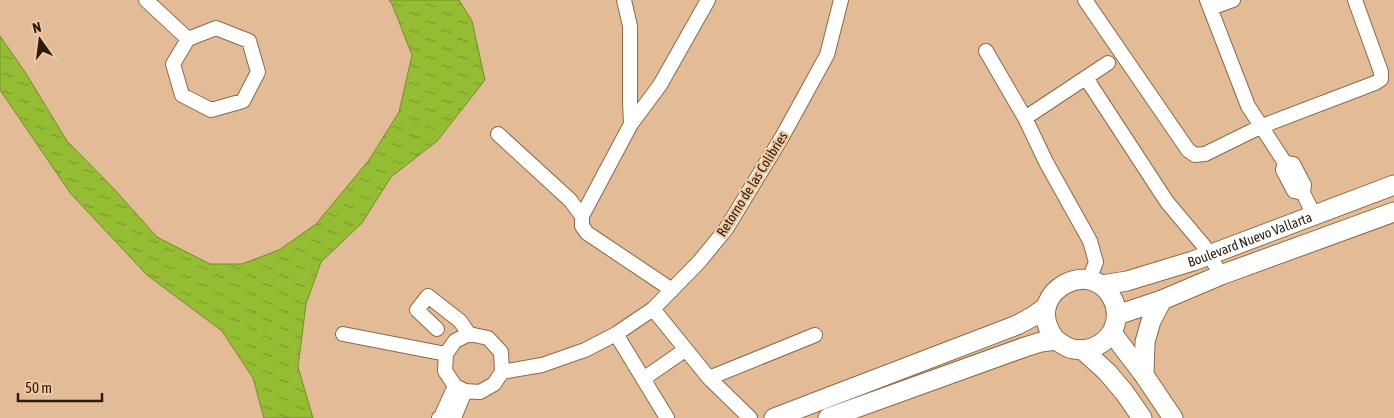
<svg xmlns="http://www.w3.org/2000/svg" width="1394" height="418" font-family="'Asap Condensed',sans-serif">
	<defs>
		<pattern id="water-ripples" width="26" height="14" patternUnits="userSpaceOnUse" patternTransform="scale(1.25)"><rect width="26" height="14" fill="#95bd34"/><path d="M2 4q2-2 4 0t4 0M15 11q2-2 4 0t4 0" fill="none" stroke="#7a992a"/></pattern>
	</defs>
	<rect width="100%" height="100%" fill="#e3bc97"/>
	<!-- water -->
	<path fill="url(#water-ripples)" stroke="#758d29" d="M389,0H459L472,21L485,80L437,141L391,177L362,223L321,262L306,304L298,367L313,418H264L253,378L222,331L147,275L71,194L0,90V36L25,72L67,141L115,190L157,237L210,264H242L279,250L316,224L369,160L399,112L412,55L392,4Z"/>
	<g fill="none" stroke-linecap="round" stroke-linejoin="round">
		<defs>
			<path id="street" d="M146,0L188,39
				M624,0L630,26V102L631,124
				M1085,0L1188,150L1195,155L1205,154L1262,126L1375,83L1381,79V72L1355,0
				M1207,0L1248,106L1285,163L1283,170L1294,191L1303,193
				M1211,8L1233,0
				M216,28L249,41L258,72L243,101L211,110L182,95L173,64L188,39Z
				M986,51L1025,118L1046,162L1090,241L1096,262L1089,280
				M1086,78L1167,202L1204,246L1221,275
				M1025,118L1108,63
				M498,134L570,200L582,216
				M1285,163L1293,164L1304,185L1303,193L1314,215
				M672,290L587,233L582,226V216L631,124L660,85L708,0
				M653,309L709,378L750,418
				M437,329L417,310L428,296L460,321L469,334
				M343,334L446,354
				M616,334L667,418
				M502,372L501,352L488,338L469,334L455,341L446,354L445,371L455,386L465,391L480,392L494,384L502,372L542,365L585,350L616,334L653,309L699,262L726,229L782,137L827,55L841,0
				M709,378L815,335
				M643,379L685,350
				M439,418L441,417L455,386
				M454,418L465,391"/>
			<g id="secondary">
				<path id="s1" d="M1102,285L1127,281L1193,261L1394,185"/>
				<path d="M1117,315L1162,300L1221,275L1394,212"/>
				<path d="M1112,333L1144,375L1173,418"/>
				<path d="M1083,350L1107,372L1124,392L1142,418"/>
				<path d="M1144,375L1145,342L1151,321L1162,300"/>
				<path d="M774,418L1017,325L1032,317L1046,307"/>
				<path d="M828,418L1025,347L1041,342L1056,340C1062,344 1067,348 1073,349C1093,353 1113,340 1116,320C1117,312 1116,305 1112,298C1091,257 1028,291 1050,331C1051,334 1054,337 1056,340"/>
			</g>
		</defs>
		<!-- street casing -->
		<use href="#street" stroke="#8c6947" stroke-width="16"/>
		<!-- secondary casing -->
		<use href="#secondary" stroke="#8c6947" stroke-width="21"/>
		<!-- street -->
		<use href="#street" stroke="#fff" stroke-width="14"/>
		<!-- secondary -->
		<use href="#secondary" stroke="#fff" stroke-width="19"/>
	</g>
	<g text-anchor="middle" stroke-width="4.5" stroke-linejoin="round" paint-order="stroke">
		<!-- street labels -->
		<g font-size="14" fill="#2a1c0e" stroke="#f0c9a4">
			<text transform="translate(752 184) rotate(-58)" y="5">Retorno de las Colibries</text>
			<text dy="5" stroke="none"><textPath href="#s1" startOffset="155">Boulevard Nuevo Vallarta</textPath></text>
		</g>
	</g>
	<!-- north arrow -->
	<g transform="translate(40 40) rotate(346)" stroke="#f0c9a4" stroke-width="4" paint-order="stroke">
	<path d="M0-4L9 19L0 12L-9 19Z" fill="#2a1c0e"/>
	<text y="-8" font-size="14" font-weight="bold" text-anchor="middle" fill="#2a1c0e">N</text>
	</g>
	<!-- scale -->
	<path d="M18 393v8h84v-8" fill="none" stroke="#2a1c0e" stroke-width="2.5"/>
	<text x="25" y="393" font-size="15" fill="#2a1c0e" stroke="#f0c9a4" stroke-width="4" paint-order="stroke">50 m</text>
</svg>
